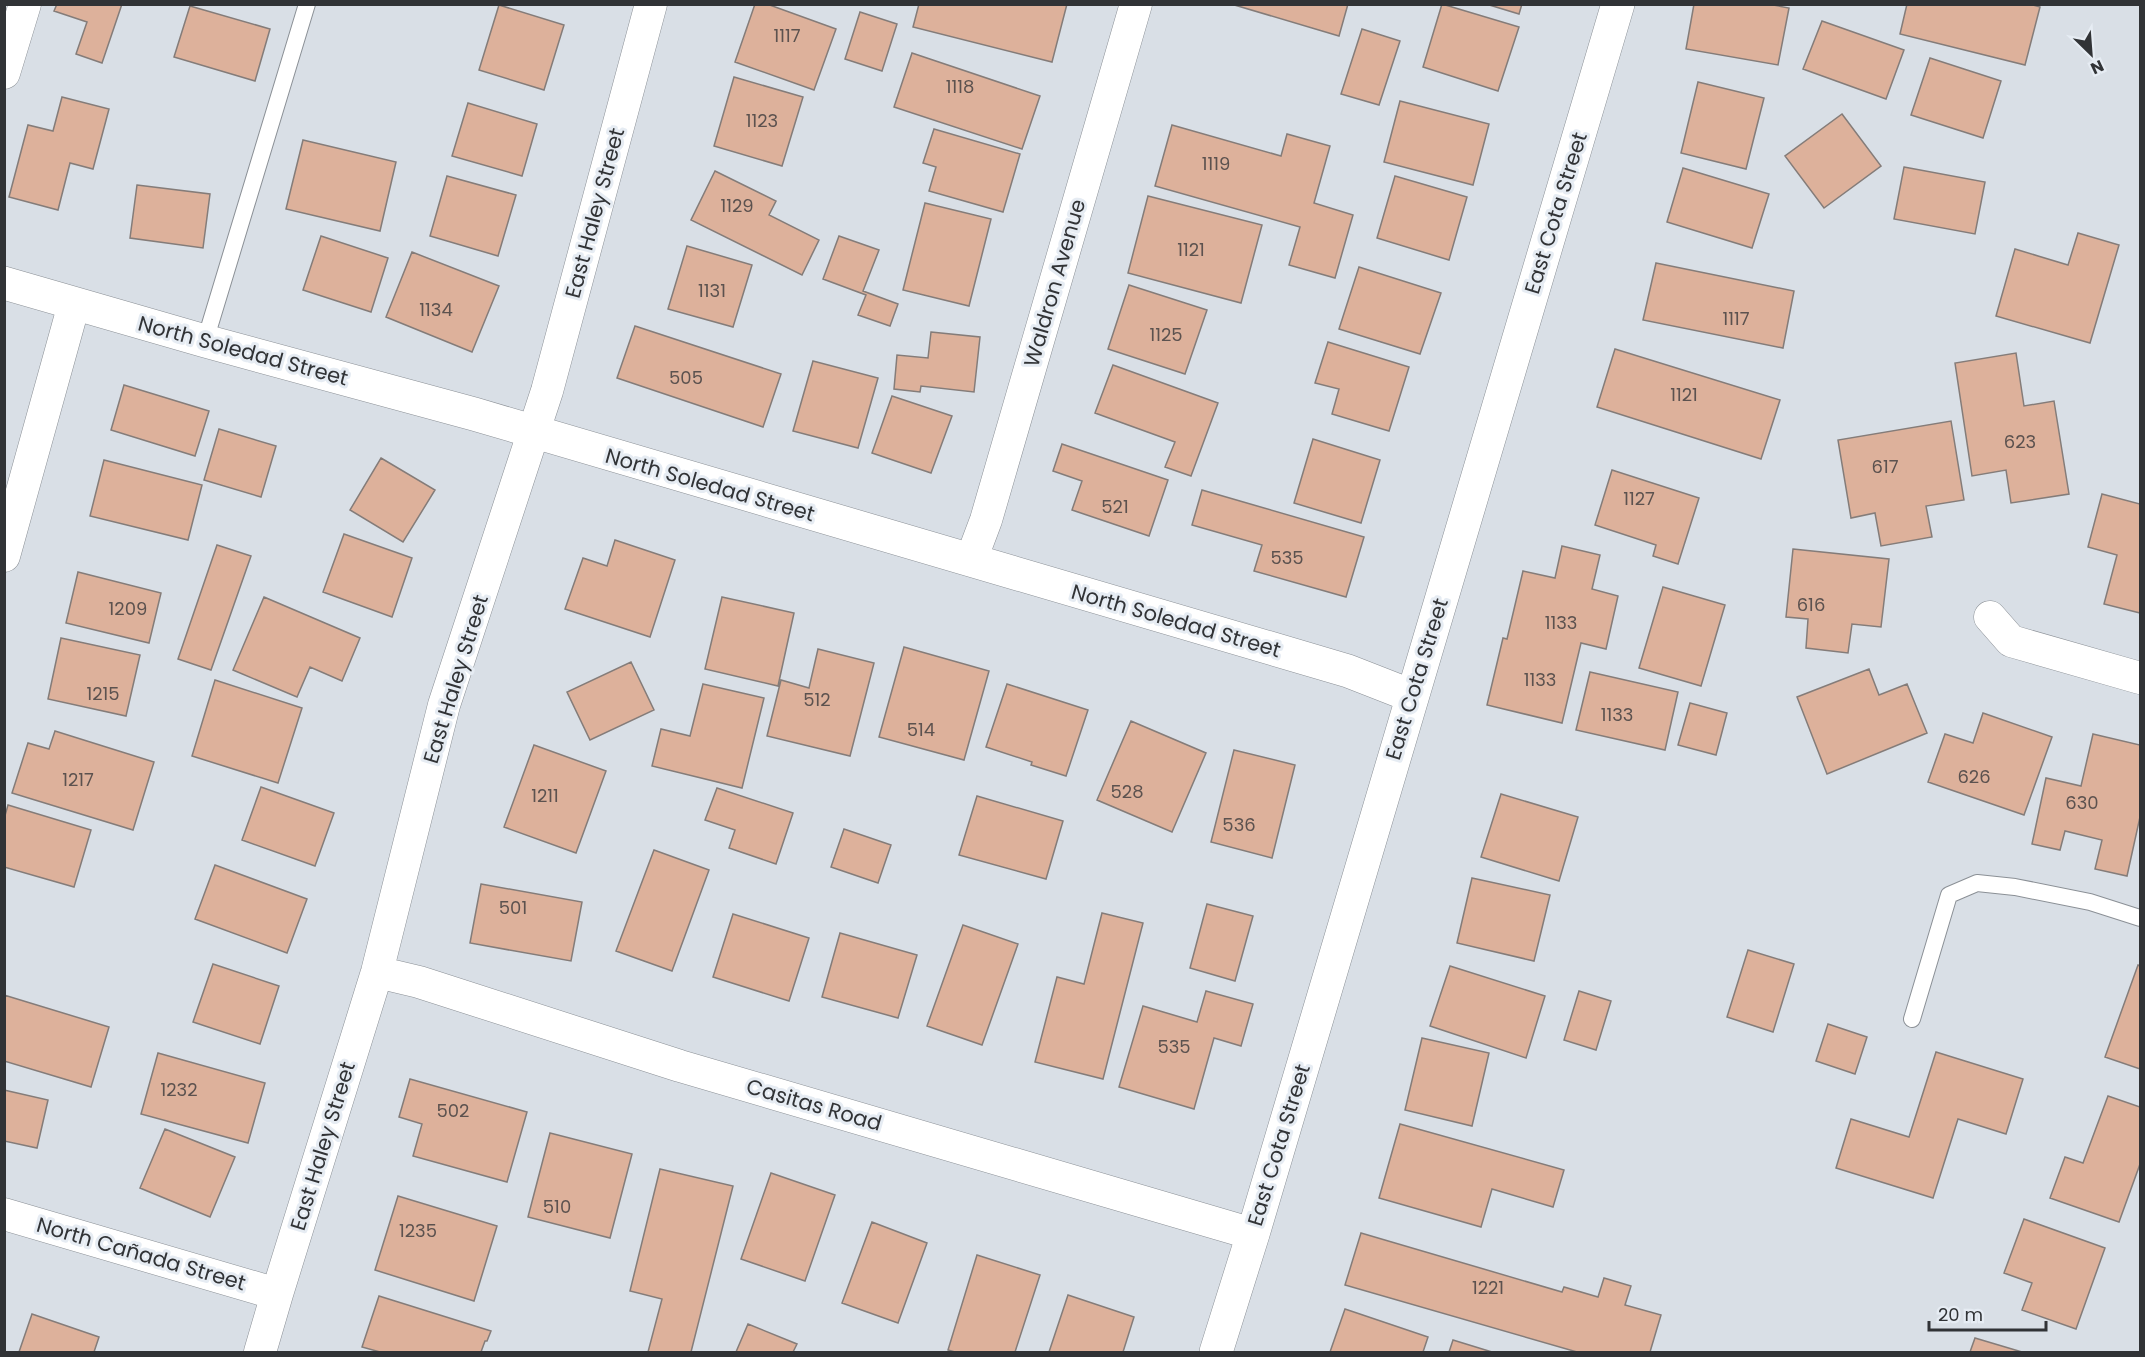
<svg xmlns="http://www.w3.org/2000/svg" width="2145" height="1357" font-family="Poppins,sans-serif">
	<rect width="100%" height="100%" fill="#d9dfe6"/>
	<!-- building -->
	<path fill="#ddb19b" stroke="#847c79" stroke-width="1.5" d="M57,4H122L102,63L76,54L87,22L54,11Z
		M755,4H767L836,29L814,90L735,62Z
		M919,4H1067L1052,62L913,27Z
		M1231,4H1348L1339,36Z
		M1442,4L1519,27L1498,91L1423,67Z
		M1486,4H1522L1519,14Z
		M1694,4H1768L1789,8L1778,65L1686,49Z
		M1907,4H2030L2040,7L2025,65L1900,34Z
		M499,5L564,25L544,90L479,70Z
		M190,6L270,29L255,81L174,57Z
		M860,12L897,24L882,71L845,59Z
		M1822,21L1904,50L1886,99L1803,69Z
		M1362,29L1400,41L1379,105L1341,94Z
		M912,53L1040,96L1022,149L894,107Z
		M1930,58L2001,81L1983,138L1911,115Z
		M734,77L803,97L782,166L714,146Z
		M1698,82L1764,98L1746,169L1681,153Z
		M62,97L109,109L93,169L70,163L58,210L9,197L28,125L53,131Z
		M1400,101L1489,124L1473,185L1384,162Z
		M468,103L537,124L522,176L452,156Z
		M1842,114L1881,166L1824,208L1785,156Z
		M1172,125L1281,156L1287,134L1330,146L1314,203L1353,215L1335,278L1289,265L1300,227L1155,186Z
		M934,129L1020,154L1003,212L929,191L936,167L923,163Z
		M303,140L396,162L380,231L286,209Z
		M1904,167L1985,182L1975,234L1894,219Z
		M1683,168L1769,194L1752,248L1667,222Z
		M715,171L776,201L769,215L819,240L802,275L691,220Z
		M447,176L516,195L498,256L430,236Z
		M1395,176L1467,197L1449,260L1377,238Z
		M137,185L210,194L203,248L130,238Z
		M1148,196L1262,225L1241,303L1128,273Z
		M925,203L991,219L969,306L903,290Z
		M2078,233L2119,245L2090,343L1996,316L2015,249L2068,265Z
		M321,236L388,258L371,312L303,290Z
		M839,236L879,250L863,291L898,304L890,326L858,315L866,295L823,279Z
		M687,246L752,265L733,327L668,309Z
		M412,252L499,286L472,352L386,317Z
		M1656,263L1794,291L1783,348L1643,320Z
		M1359,267L1441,293L1420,354L1339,329Z
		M1129,285L1207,310L1185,374L1108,349Z
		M635,326L781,374L763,427L617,378Z
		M931,332L980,337L974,392L921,386L920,392L894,389L897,355L928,358Z
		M1328,342L1409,367L1389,431L1332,414L1339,389L1315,383Z
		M1615,349L1780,400L1761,459L1597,407Z
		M2016,353L2024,406L2054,401L2069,494L2011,503L2006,470L1972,476L1955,363Z
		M813,361L878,378L858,448L793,431Z
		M1113,365L1218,403L1191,476L1165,467L1175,442L1095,413Z
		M124,385L209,411L195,456L111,430Z
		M892,396L952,416L931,473L872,453Z
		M1951,421L1964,500L1926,506L1932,537L1881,546L1875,513L1851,518L1838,440Z
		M219,429L276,446L261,497L204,480Z
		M1313,439L1380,460L1361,523L1294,503Z
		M1062,444L1168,480L1149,536L1072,510L1082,481L1053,471Z
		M381,458L435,490L403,542L350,510Z
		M104,460L202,485L188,540L90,516Z
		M1612,470L1699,498L1678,564L1653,556L1656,545L1595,525Z
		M1202,490L1364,537L1346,597L1254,571L1262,545L1192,525Z
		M2102,494L2140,504V613L2104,604L2117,555L2088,547Z
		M344,534L412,558L392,617L323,592Z
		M615,540L675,560L650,637L565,609L583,558L607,566Z
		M217,545L251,556L211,670L178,659Z
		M1562,546L1600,555L1592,589L1618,596L1606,649L1581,643L1562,723L1487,705L1503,638L1507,639L1523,571L1555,578Z
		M1793,549L1889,559L1881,627L1852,624L1848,653L1806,648L1808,619L1786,617Z
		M78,572L161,593L149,643L66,623Z
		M1663,587L1725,605L1701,686L1639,668Z
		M264,597L360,638L342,681L310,667L297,697L233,670Z
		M722,597L794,613L778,686L705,669Z
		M61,638L140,655L126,716L48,699Z
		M904,647L989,671L964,760L879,737Z
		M818,649L874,663L850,756L767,736L781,680L809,688Z
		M631,662L654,710L590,740L567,692Z
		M1869,669L1879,695L1907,684L1927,733L1827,774L1797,697Z
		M1590,672L1678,692L1665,750L1576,730Z
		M215,680L302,708L278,783L192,756Z
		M703,684L764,698L742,788L652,766L661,729L690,736Z
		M1007,684L1088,710L1066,776L1031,765L1032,762L986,747Z
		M1690,703L1727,713L1716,755L1678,745Z
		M1983,713L2052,737L2024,815L1928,782L1945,734L1973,743Z
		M1131,721L1206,753L1172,832L1097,800Z
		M55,731L154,762L133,830L12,793L28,743L49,749Z
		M2093,734L2140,745V817L2127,876L2095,869L2102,840L2065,831L2060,850L2032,844L2046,778L2081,786Z
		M534,745L606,771L576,853L504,827Z
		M1234,750L1295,765L1272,858L1211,842Z
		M261,787L334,813L315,866L242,840Z
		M717,788L793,813L776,864L729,848L735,830L705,820Z
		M1501,794L1578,817L1559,881L1481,857Z
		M977,796L1063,821L1046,879L959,855Z
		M8,805L91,830L74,887L4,867V819Z
		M844,829L891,845L878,883L831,867Z
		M654,850L709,870L672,971L616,951Z
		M215,865L307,899L287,953L195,919Z
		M1472,878L1550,895L1534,961L1457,943Z
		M481,884L582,902L571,961L470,943Z
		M1207,904L1253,916L1235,981L1190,968Z
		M1102,913L1143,923L1103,1079L1035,1062L1057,977L1084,984Z
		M733,914L809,938L789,1001L713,977Z
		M963,925L1018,944L982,1045L927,1026Z
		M840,933L917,955L898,1018L822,997Z
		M1748,950L1794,964L1773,1032L1727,1017Z
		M213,964L279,986L260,1044L193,1022Z
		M2138,965L2140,966V1069L2105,1057Z
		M1450,966L1545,996L1526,1058L1430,1026Z
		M1206,991L1253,1004L1241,1046L1214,1038L1194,1109L1119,1087L1143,1006L1197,1022Z
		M1579,991L1611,1001L1596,1050L1564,1040Z
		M4,995L109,1027L91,1087L4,1061Z
		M1828,1024L1867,1037L1855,1074L1816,1061Z
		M1422,1038L1489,1053L1472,1126L1405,1110Z
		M1936,1052L2023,1079L2006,1134L1958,1119L1933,1198L1836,1168L1851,1119L1909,1137Z
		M158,1053L265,1083L248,1143L141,1114Z
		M410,1079L527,1112L507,1182L413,1156L422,1124L399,1117Z
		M4,1090L48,1100L37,1148L4,1141Z
		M2108,1096L2140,1107V1164L2119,1222L2050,1198L2065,1157L2083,1163Z
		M1400,1124L1564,1170L1553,1207L1492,1189L1481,1227L1379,1198Z
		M165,1129L235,1157L210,1217L140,1188Z
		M550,1133L632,1154L610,1238L528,1217Z
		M660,1169L733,1186L691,1352H648L662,1299L630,1291Z
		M771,1173L835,1195L805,1281L741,1259Z
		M398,1196L497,1226L474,1301L375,1270Z
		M2024,1219L2105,1248L2076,1329L2022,1310L2032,1283L2004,1273Z
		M872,1222L927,1243L898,1323L842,1303Z
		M1361,1233L1562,1292L1564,1287L1598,1297L1604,1278L1631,1286L1625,1305L1661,1315L1650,1352H1577L1345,1285Z
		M977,1255L1040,1275L1015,1352H955L948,1350Z
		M1068,1295L1134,1317L1123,1352H1049Z
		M379,1296L491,1331L487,1341H485L481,1352H380L362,1347Z
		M1345,1309L1428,1337L1423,1352H1330Z
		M32,1314L99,1337L94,1352H19Z
		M748,1324L797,1344L793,1352H736Z
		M1975,1338L2022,1352H1970Z
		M1453,1340L1492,1352H1449Z"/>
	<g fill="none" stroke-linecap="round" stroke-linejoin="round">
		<defs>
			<path id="lane" d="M205,341L307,4
				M1912,1019L1949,895L1977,883L2015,887L2090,902L2140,918"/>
			<path id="street" d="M4,73L25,4
				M4,556L74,304
				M971,560L986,520L1136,4
				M1990,617L2011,641L2140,678
				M377,972L419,982L680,1066L1253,1234
				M4,1214L277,1294
				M260,1352L277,1294L377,972L444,705L547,391L651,4"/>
			<path id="secondary" d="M4,283L205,341L474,414L1348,671L1412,696
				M1216,1352L1253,1234L1618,4"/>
		</defs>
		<!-- lane casing -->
		<use href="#lane" stroke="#8b9096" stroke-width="18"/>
		<!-- street casing -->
		<use href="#street" stroke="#8b9096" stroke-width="33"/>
		<!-- secondary casing -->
		<use href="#secondary" stroke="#8b9096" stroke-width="34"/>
		<!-- lane -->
		<use href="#lane" stroke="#fff" stroke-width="16"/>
		<!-- street -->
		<use href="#street" stroke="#fff" stroke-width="32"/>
		<!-- secondary -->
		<use href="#secondary" stroke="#fff" stroke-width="33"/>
	</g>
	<g text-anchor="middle" stroke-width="6" stroke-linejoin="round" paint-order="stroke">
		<!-- number labels -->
		<g font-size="18" fill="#5c524f">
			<text x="787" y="42">1117</text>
			<text x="960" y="93">1118</text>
			<text x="762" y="127">1123</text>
			<text x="1216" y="170">1119</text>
			<text x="737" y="212">1129</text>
			<text x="1191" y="256">1121</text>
			<text x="712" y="297">1131</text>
			<text x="436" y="316">1134</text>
			<text x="1736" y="325">1117</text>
			<text x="1166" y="341">1125</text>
			<text x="686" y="384">505</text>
			<text x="1684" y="401">1121</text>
			<text x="2020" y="448">623</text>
			<text x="1885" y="473">617</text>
			<text x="1639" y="505">1127</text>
			<text x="1115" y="513">521</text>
			<text x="1287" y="564">535</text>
			<text x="1811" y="611">616</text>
			<text x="128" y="615">1209</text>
			<text x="1561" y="629">1133</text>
			<text x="1540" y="686">1133</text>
			<text x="103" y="700">1215</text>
			<text x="817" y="706">512</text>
			<text x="1617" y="721">1133</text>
			<text x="921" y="736">514</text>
			<text x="1974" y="783">626</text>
			<text x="78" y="786">1217</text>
			<text x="1127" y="798">528</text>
			<text x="545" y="802">1211</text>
			<text x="2082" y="809">630</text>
			<text x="1239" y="831">536</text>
			<text x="513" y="914">501</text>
			<text x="1174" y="1053">535</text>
			<text x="179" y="1096">1232</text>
			<text x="453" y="1117">502</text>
			<text x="557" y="1213">510</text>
			<text x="418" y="1237">1235</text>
			<text x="1488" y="1294">1221</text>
		</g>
		<!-- street labels -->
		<g font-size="21" fill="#313336" stroke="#e6ecf3">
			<text transform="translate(595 213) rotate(-75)" y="7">East Haley Street</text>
			<text transform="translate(1556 213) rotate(-73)" y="7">East Cota Street</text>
			<text transform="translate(1055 283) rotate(-74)" y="7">Waldron Avenue</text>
			<text transform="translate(243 351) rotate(15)" y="7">North Soledad Street</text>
			<text transform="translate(710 485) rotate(16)" y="7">North Soledad Street</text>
			<text transform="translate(1176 621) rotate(16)" y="7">North Soledad Street</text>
			<text transform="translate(456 679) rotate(-73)" y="7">East Haley Street</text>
			<text transform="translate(1417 679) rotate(-73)" y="7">East Cota Street</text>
			<text transform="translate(814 1105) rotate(16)" y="7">Casitas Road</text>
			<text transform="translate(1279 1145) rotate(-73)" y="7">East Cota Street</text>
			<text transform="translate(323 1146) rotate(-73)" y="7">East Haley Street</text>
			<text transform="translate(141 1254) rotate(16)" y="7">North Cañada Street</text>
		</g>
	</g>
	<!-- border -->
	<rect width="2145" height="1357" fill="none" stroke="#313336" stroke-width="12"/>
	<!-- north arrow -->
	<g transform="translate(2091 54) rotate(155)" stroke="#e6ecf3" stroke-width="4.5" paint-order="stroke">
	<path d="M0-4.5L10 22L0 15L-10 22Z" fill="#313336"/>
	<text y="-9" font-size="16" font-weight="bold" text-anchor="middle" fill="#313336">N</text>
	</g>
	<!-- scale -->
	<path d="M1929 1321v9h117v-9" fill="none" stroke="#313336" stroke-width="3"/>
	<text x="1938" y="1321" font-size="18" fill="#313336" stroke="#e6ecf3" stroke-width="4.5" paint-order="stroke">20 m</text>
</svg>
